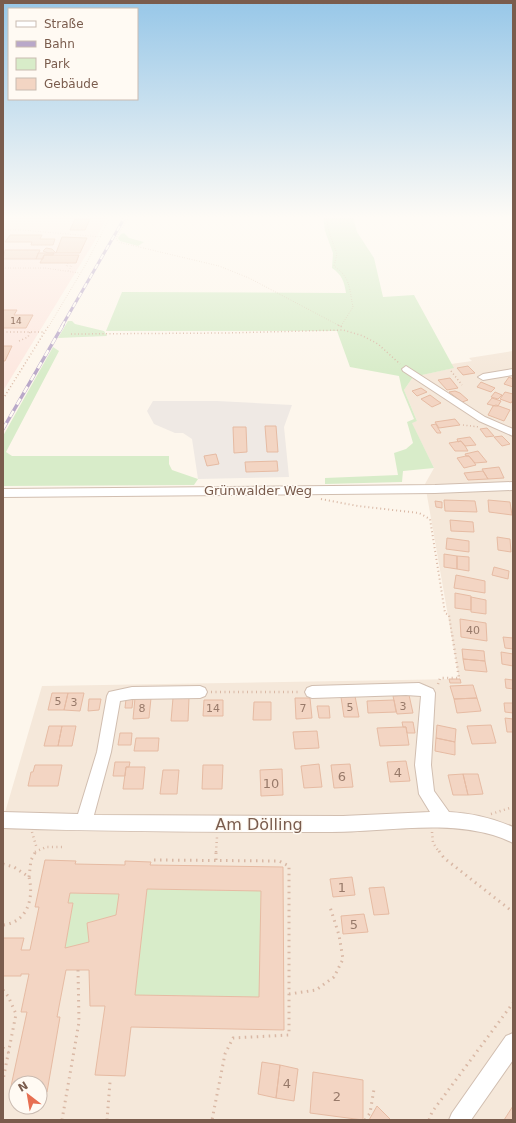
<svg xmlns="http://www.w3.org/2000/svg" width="516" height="1123" font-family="'DejaVu Sans',sans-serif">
	<rect width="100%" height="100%" fill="#fdf6ec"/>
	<!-- residential -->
	<path fill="#f5e8da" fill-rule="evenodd" d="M513,351V1120H3V816H4L42,686L459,679L425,484L434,468L411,422L417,421L404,390L413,377L453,368L451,364L472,361L469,358ZM16,1083H40V1107H16Z"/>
	<!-- commercial -->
	<path fill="#fde8e0" d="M3,217H107L97,237L3,391Z"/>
	<!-- industrial -->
	<path fill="#efe9e4" d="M153,401H217L292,405L284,427L289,477L198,479L192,439L183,433H175L154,424L147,411Z"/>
	<!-- green -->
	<path fill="#d8ecc9" d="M323,217H353L357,232L374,258L383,297L414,295L454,368L413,377L404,390L417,421L412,423L434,468L403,471L402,482L325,484V478L398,475L394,453L406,449L413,443L407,422L414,419L402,390L399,376L350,367L337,331H106L122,292L346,293C344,281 342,275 332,268L333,253L325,231Z
		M124,233L129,238L144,242L138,246L120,241L118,238L121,234Z
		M68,321H72L75,324L104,331L107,336L58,338Z
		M53,347L59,351L6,452L12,456H169V464L172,470L198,479L194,485L3,486V436Z
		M147,889L261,891L259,997L135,995Z
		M70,893L119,894L116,915L87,923L89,942L65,948L73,903H68Z"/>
	<!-- building -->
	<path fill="#f3d5c3" stroke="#e6bba3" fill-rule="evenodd" d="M75,219H90L85,230H70Z
		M10,235H42L40,239H55L53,245H31L32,242H5Z
		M62,237L87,238L80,253H56Z
		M46,248L52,249L56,253H48L43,251Z
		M5,250H40L36,259H3Z
		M38,253H54L53,255H44L43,259H36Z
		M44,255H79L76,263H40Z
		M3,310H17L14,315H33L26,328H3Z
		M3,346H12L5,361H3Z
		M468,366L475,373L463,375L457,368Z
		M509,377L513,379V387L504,384Z
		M450,378L458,388L447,390L438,380Z
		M481,382L495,388L491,392L477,387Z
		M421,388L427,392L417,396L412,391Z
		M455,391L460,393L468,400L462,402L449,392Z
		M495,392L502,395L498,399L491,397Z
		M505,392L513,394V400L511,403L500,399Z
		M430,395L438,401L441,403L432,407L421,399Z
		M492,398L501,401L498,406H495L487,404Z
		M496,405L510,410L504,421L488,415L493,406Z
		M455,419L460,425L439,428L435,422Z
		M436,424L438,428L441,433H437L431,425Z
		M265,426H276L278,452H267Z
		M233,427H246L247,452L234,453Z
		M487,428L494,436L486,437L480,429Z
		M502,436L510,444L502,446L494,437Z
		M470,437L476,445L465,446L461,441L458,442L457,439Z
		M461,441L465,446L468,451H455L449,443Z
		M478,451L487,462L475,463L469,456H466L465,454Z
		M216,454L219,464L207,466L204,456Z
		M466,456H469L476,465L464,468L457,458Z
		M277,461L278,471L246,472L245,462Z
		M499,467L504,478L488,479L482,469Z
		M483,471L488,479L468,480L464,473Z
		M444,500L475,501L477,512L445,511Z
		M488,500L510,502L512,515L489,512Z
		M435,501L442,502V508L436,507Z
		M450,520L473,522L474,532L451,531Z
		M497,537L510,539L511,552L498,550Z
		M447,538L469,541V552L446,549Z
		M444,554L457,556V569L444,567Z
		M457,556L469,557V571L457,569Z
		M494,567L509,571L508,579L492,575Z
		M456,575L485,581V593L454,588Z
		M455,593L471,596V610L455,608Z
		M471,597L486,600V614L471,612Z
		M460,619L486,623L487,641L461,637Z
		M503,637L513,638V649L505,648Z
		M462,649L484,651L485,661L463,659Z
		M501,652L513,654V666L502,664Z
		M463,659L485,661L487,672L465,670Z
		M449,679H460L461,683H450Z
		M505,679L513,680V689L506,688Z
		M473,685L477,698L454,699L450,686Z
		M52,693H68L64,710H48Z
		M68,693H84L80,711L64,710Z
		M409,695L413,713L397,714L393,696Z
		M355,696L359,717H344L341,697Z
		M135,698H151L149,718L133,719Z
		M173,698H189L188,721H171Z
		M295,698H310L312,718L296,719Z
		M477,698L481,711L457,713L454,699Z
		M89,699H101L99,710L88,711Z
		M126,699H133L132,708H125Z
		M204,700H223V716H203Z
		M394,700L396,712L368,713L367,701Z
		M254,702H271V720H253Z
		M504,703H513V713L505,712Z
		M317,706H329L330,718H319Z
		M505,718L513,719V732H507Z
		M402,722H413L415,733H407L406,727H403Z
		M437,725L456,729L455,742L436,738Z
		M491,725L496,743L472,744L467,726Z
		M49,726H62L58,746H44Z
		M62,726H76L72,746H58Z
		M403,727H406L409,745L380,746L377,728Z
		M317,731L319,748L295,749L293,732Z
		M120,733H132L131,745H118Z
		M136,738H159L158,751H134Z
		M436,738L455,742V755L435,751Z
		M406,761L410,781L390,782L387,762Z
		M115,762H130L129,767H126L125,776H113Z
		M319,764L322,787L304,788L301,766Z
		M350,764L353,787L334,788L331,765Z
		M35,765H62L58,786H28L31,772H33Z
		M203,765H223L222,789H202Z
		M126,767H145L143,789H123Z
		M282,769L283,795L261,796L260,770Z
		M163,770H179L177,794H160Z
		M463,774L468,795H453L448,775Z
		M463,774H478L483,794L468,795Z
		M45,860L76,861L75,864L125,865V861L151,862L150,865L283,867L284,1030L131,1027L125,1076L95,1075L105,1006H90L89,970H66L57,1017H60L47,1092L40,1091V1083H16V1091H10L27,1012H21L29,974H21V976H3V938H24L21,950H30L39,907H35ZM147,889L261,891L259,997L135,995ZM70,893L119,894L116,915L87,923L89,942L65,948L73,903H68Z
		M352,877L355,895L333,897L330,879Z
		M384,887L389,914L374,915L369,888Z
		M364,914L368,932L343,934L341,916Z
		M262,1062L280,1065L276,1098L258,1094Z
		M280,1065L298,1069L294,1101L276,1098Z
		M313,1072L363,1080V1120L310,1113Z
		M377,1106L391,1120H369Z
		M513,1106V1120H504Z"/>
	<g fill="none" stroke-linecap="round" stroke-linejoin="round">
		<defs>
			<path id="minor" d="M406,366L485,417L513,429V436L479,421L403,371L402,369Z
				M513,369V375L483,380L478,377L483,374Z
				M513,482V490L435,493L3,497V489L435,485Z
				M419,683L433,689L435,693L431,765L434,791L449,812C471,813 492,818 513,827V843C507,840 500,837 493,835C441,820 384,832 331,832C221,832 112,832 3,828V812L78,814L97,752L107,696L109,692L132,687L200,686L205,688L207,692L205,696L200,698L132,699L120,701L111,752L94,815L343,816L430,812L419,794L415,765L421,696L406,695L312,698L307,696L305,692L307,688L312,686Z
				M513,1033V1060L471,1120H449L452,1113L506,1036Z"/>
		</defs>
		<!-- minor casing -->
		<use href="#minor" stroke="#d1beb0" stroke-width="2"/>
		<!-- path-far4 -->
		<path stroke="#d9b8a5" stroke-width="1" stroke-dasharray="0.5 2" stroke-linecap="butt" d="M129,217L116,238L118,242L219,266L249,278L340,326
			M326,217L329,232L337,254L334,266C351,278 349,288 353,307L341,326
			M498,217L500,221
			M3,230H22L101,237
			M68,263L66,266H72L68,271
			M3,268H45L79,273
			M49,326L86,264L110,217"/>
		<!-- path-far3 -->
		<path stroke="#d9b8a5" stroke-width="1.5" stroke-dasharray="1 2.5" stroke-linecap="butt" d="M338,325L341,327
			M341,327L342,325
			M3,332H44
			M71,334L226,333L343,330L363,336L378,344L400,364
			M19,341L28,337L30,332
			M451,371L462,385
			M3,399L49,325
			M463,425L479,427"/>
		<!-- path-far2 -->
		<path stroke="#d9b8a5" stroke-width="2" stroke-dasharray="1 3" stroke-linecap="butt" d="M321,499L358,506L419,513L430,519L445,613L449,615L452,635"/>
		<!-- path-far1 -->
		<path stroke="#d9b8a5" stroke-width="2.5" stroke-dasharray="1 3.5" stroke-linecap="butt" d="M438,684L440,678H459L452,634
			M211,692H301
			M491,814L513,807
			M32,832L37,849
			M432,832L433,843L439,852
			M35,852L46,847H63
			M216,852L217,837"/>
		<!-- path -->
		<path stroke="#d9b8a5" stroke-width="3" stroke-dasharray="1.5 4.5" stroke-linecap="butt" d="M439,851L444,858L513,912
			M154,860L279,861L289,866V1035L233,1038L225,1054L212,1120
			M216,860V851
			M3,864L14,867L29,877C34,898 28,922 3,925
			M29,877L31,860L36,851
			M3,990L8,996L16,1014L3,1080
			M289,994L316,990L334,977L343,959L339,935L330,907
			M3,1048L9,1053
			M62,1120L79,1022L78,970
			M107,1120L110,1082
			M365,1120L370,1113L374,1089
			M429,1120L432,1112L513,1003"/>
		<!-- minor -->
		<use href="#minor" fill="#fff" fill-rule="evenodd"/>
		<defs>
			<path id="rail-far1" d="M62,326L125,217"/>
			<path id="rail" d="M3,429L63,325"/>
		</defs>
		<!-- rail-far1 casing -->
		<use href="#rail-far1" stroke="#b9a8c9" stroke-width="3"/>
		<!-- rail casing -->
		<use href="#rail" stroke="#b9a8c9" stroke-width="3.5"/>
		<!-- rail-far1 -->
		<use href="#rail-far1" stroke="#fffaf3" stroke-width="2" stroke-dasharray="5.5" stroke-linecap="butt"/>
		<!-- rail -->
		<use href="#rail" stroke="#fffaf3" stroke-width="2.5" stroke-dasharray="7" stroke-linecap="butt"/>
	</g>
	<!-- sky -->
	<linearGradient id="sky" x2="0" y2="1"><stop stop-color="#97c7e8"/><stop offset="0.58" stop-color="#fefbf6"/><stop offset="1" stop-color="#fefbf6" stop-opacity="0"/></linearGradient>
	<rect width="516" height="374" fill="url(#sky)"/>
	<g text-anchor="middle" stroke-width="3" stroke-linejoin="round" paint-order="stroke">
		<!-- far-number labels -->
		<g font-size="9" fill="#987a6a">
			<text x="16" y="324">14</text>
		</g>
		<!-- number labels -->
		<g font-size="11" fill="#987a6a">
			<text x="473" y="634">40</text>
			<text x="58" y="705">5</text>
			<text x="74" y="706">3</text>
			<text x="403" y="710">3</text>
			<text x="350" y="711">5</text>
			<text x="142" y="712">8</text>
			<text x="213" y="712">14</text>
			<text x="303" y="712">7</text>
		</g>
		<!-- street labels -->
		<g font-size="13" fill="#7a5c4d" stroke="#fffaf3">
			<text x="258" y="495">Grünwalder Weg</text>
		</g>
		<!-- near-number labels -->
		<g font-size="13" fill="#987a6a">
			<text x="398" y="777">4</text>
			<text x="342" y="781">6</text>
			<text x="271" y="788">10</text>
			<text x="342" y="892">1</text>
			<text x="354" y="929">5</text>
			<text x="287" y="1088">4</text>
			<text x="337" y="1101">2</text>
		</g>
		<!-- near-street labels -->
		<g font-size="16" fill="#7a5c4d" stroke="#fffaf3">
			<text x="259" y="830">Am Dölling</text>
		</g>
	</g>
	<!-- border -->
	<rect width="516" height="1123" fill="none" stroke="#7a5c4d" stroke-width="8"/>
	<!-- legend -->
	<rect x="8" y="8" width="130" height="92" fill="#fffaf3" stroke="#cabbb1"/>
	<rect x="16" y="21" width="20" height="6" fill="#ffffff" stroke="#cabbb1"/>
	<text x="44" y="28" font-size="12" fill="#7a5c4d">Straße</text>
	<rect x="16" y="41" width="20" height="6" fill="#b9a8c9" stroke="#cabbb1"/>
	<text x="44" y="48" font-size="12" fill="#7a5c4d">Bahn</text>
	<rect x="16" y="58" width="20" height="12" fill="#d8ecc9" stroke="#cabbb1"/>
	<text x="44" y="68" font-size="12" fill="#7a5c4d">Park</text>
	<rect x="16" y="78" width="20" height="12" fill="#f3d5c3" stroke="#cabbb1"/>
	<text x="44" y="88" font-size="12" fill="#7a5c4d">Gebäude</text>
	<!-- north arrow -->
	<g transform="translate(28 1095) rotate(329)"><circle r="19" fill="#fffaf3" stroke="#cabbb1"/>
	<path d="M0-3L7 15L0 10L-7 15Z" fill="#e76f51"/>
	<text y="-6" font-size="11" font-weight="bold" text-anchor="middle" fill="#7a5c4d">N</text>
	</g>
</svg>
